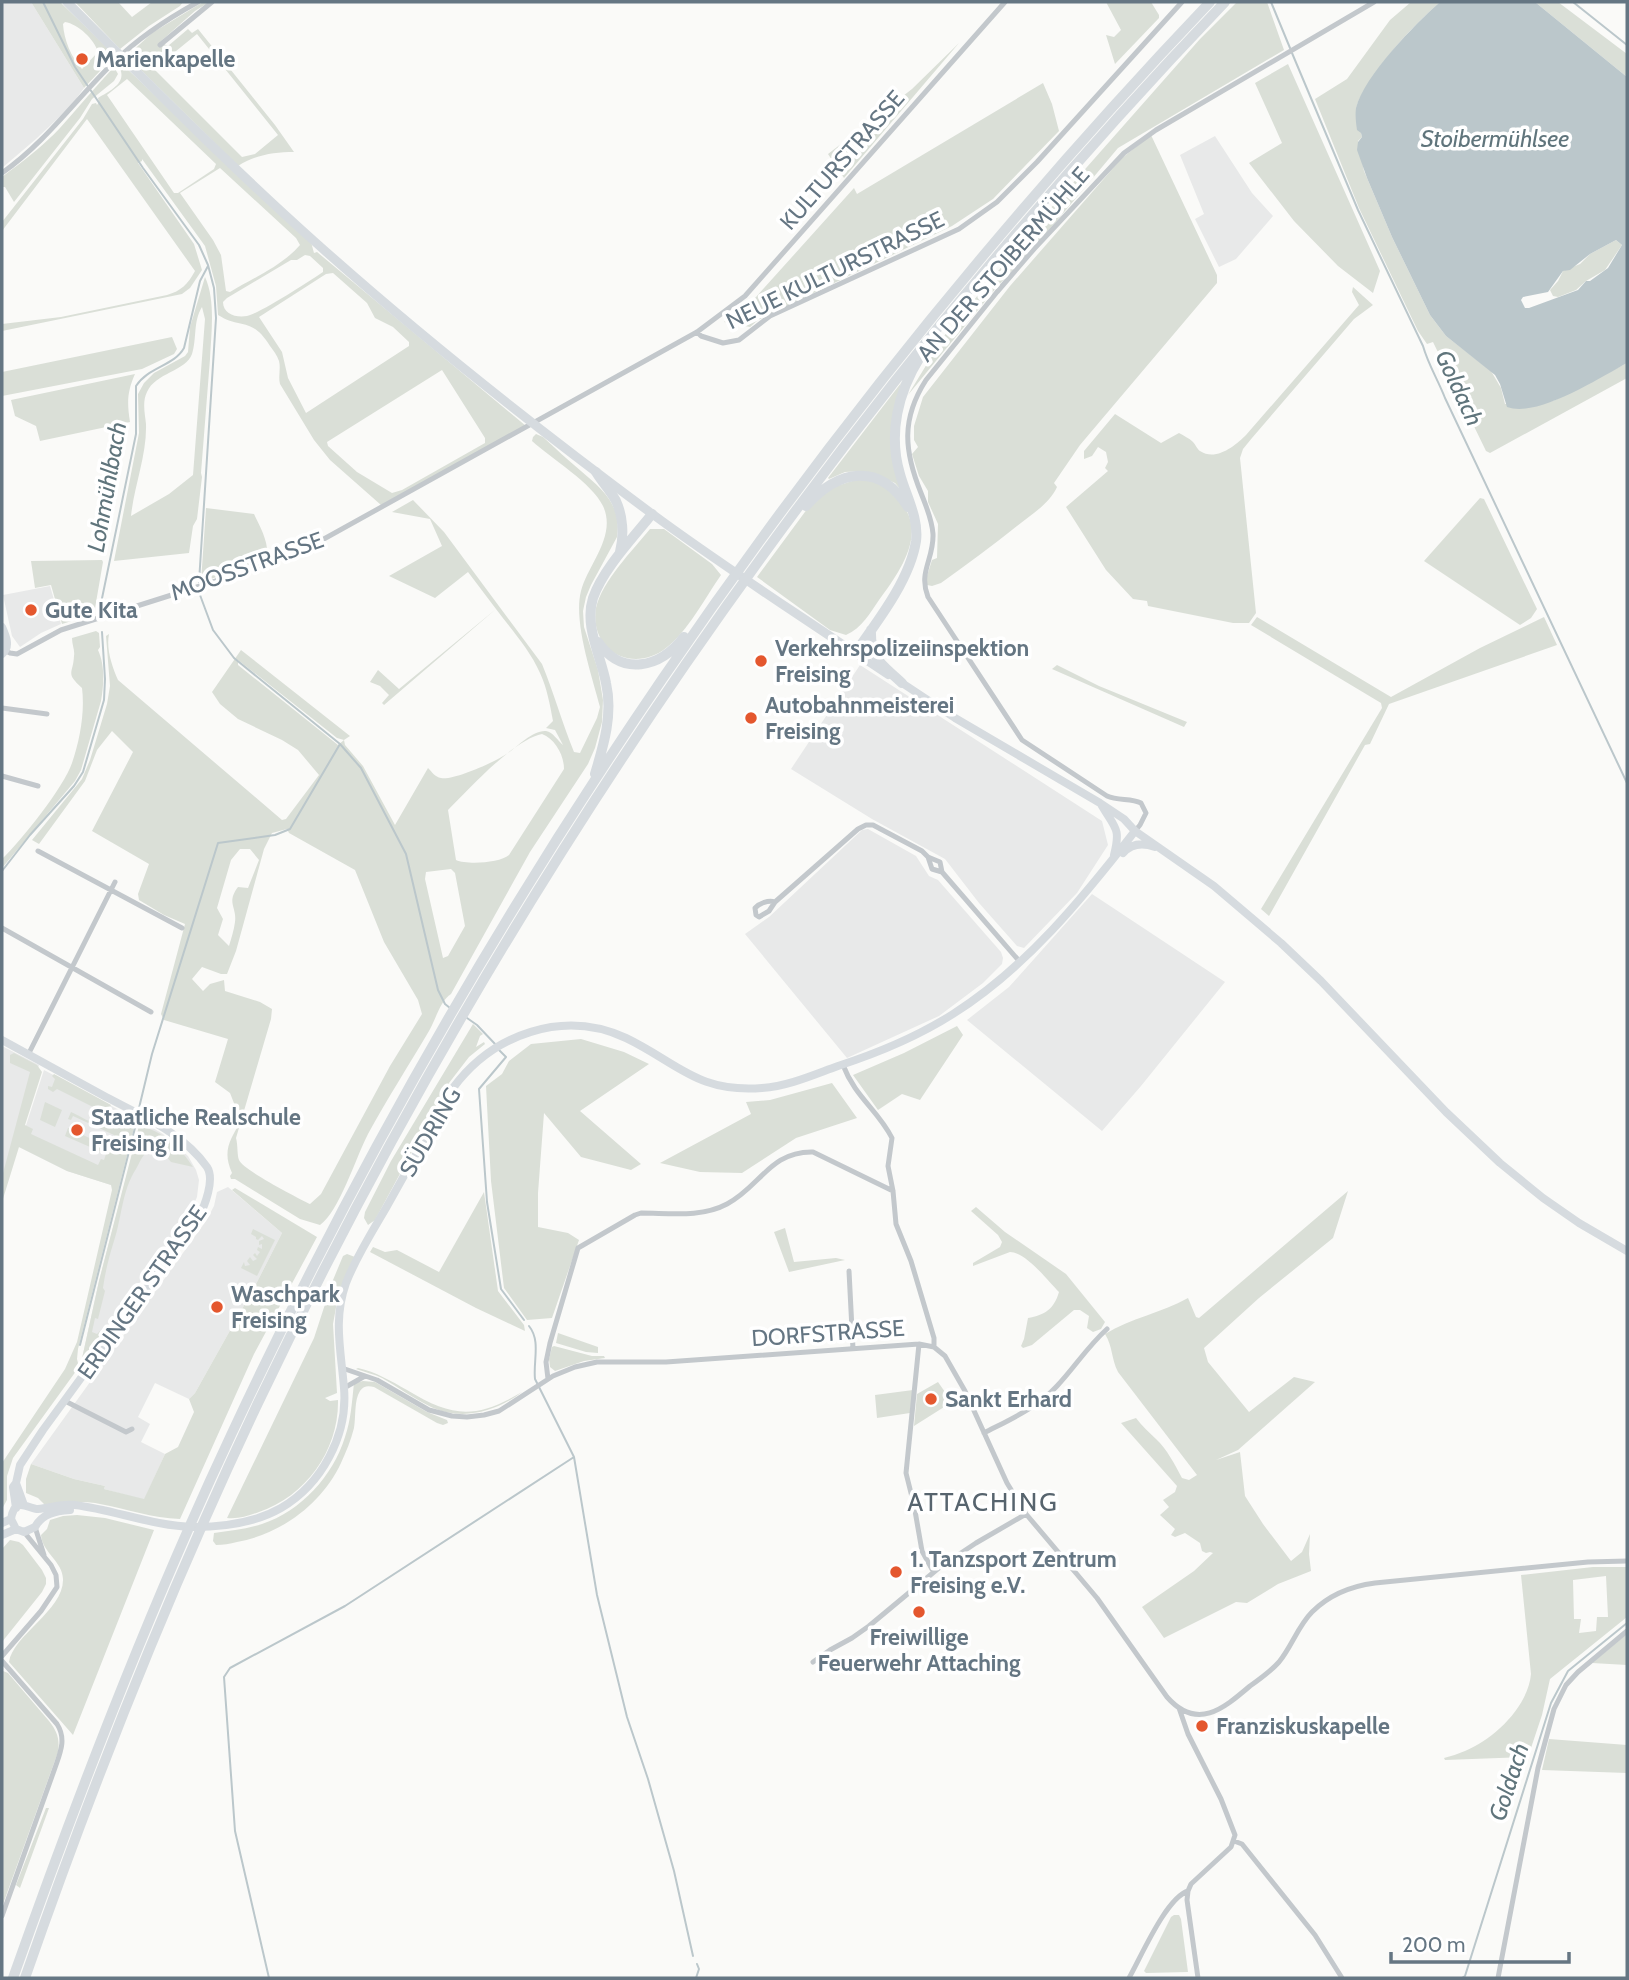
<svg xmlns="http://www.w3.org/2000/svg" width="1629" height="1980" font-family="Cabin,sans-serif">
	<rect width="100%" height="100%" fill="#fafaf8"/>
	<!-- built -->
	<path fill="#e8e9e9" d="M2,2H31L84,88L70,107L36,139L2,168Z
		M1215,136L1252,193L1273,216L1236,259L1219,267L1195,219L1204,214L1180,155Z
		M50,586L61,624L41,633L20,647L12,636L3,595Z
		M860,665L1102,821L1108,845L1077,893L1024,948L1017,946L979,903L945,859L872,819L791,769Z
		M868,829L916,856L929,876L938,880L1001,952L1003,958L1002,964L983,983L939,1016L847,1058L745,934L769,917L862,830Z
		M1092,894L1225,982L1141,1086L1102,1131L967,1020L1009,987Z
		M2,1046L39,1065L2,1189Z
		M44,1070L134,1118L111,1185L67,1171L19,1147Z
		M141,1121L163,1134L188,1156L196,1170L199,1180L197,1197L189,1215L81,1363L99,1281Z
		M228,1187L282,1233L256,1284L195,1393L189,1399L155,1383L138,1417L150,1424L141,1442L165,1454L144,1500L104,1489L105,1486L74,1479L31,1464L206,1221L214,1206L217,1192Z"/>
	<!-- green -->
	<path fill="#dadfd7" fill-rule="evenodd" d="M31,2H60L115,55L84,88ZM65,22C78,24 94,39 98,52L82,69C71,57 64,40 63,24Z
		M75,2H118L132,17L152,2H183L180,6L149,26L120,49Z
		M203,2H209L195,11L160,42L168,46L188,29L192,33L198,29L275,125L294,152C274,152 255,155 238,166L127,56L152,33ZM197,34L278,135L255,154L242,157L154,69Z
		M1106,2H1151L1159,15V18L1115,64L1106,35L1114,37L1121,30Z
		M1237,2H1267L1284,50L1118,148L1055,223L996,288L908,395L944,336L1049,210L1200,39Z
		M1411,2H1440C1413,26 1386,54 1368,86C1364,92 1359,98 1357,105C1355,115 1360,128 1362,137L1358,141L1364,171L1392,237L1430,315L1446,336L1491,371L1501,388L1505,404L1553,401L1627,363V378L1490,453L1486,451L1433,342L1427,344L1418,331L1359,208L1315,99L1347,79L1390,20Z
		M1535,2H1558L1627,54V77Z
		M959,43L844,178L828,154L912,89Z
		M120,62L273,208L311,242L314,253L317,252L526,426L381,505L330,460L314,440L280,384C278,376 281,369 279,361C277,355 273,350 270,346C251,316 242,330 218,315L216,286L205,246L142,159V161L138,163L194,244L202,270L190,288L182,294L2,331V324L61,317L167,295C181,291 188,284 195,271L87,119L2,231V222L83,119L92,104L96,103L97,105L99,102L98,98C112,90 130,81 117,64ZM127,79L216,164L214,169L178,193H174L107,95ZM220,168L296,238L300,245C282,266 253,278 230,292L226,291L221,255L213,240L180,193ZM305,255L310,256L323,268V272C311,280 259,314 247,316C236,318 223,314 223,302L227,298L291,260H297ZM333,273L367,303L375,318L393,327L409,342V346L306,413L288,378L282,352L259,317L326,274ZM442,370L485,438V443L402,490L392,493L357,472L328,446L327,442Z
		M1288,64L1380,271L1373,293L1338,266L1294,221L1249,163L1282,143L1255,83Z
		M114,67L118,74L114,81L92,99L80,118L14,202L5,187H2V177C22,162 42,147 60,128C78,108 95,87 114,67Z
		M1043,83L1052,104L1059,131L993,199L952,226L758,320L750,327L724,322L756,297L854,188L857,194Z
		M1151,135L1217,275V283L1080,445L1054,483L1057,487C1050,503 1031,515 1017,526C992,546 967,564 941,583L932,586L927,585L926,579L932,560L937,558L938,524L928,502V491L919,476L912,454L918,447L914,440V426L923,397L1010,286L1122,158Z
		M1616,240L1622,245L1605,270L1586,281L1576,290L1558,297L1553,296L1550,290L1558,281L1563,271L1580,264L1590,254Z
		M205,277C216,301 211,334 210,359C207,397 204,435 201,473L202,477L197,519L193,526L189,553L114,561L139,433L138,394L144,383L154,373L185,356L188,352L190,327ZM202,307L205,319L193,475L169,494L131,516C134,486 147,455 146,424C145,414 142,402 147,392C155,373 186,371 192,354C197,339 193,321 202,307Z
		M1353,287L1373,305L1354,319L1252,438L1243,449L1240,458L1256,613L1249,623H1233L1148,606L1147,601L1133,599L1106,570L1066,507L1108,471L1105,468L1108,462L1106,452L1098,447L1092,456L1084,459V451L1115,414L1161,443L1179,433C1184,436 1189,438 1193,442C1195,444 1198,450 1200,451C1216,462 1236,445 1246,435L1359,305L1352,292Z
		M172,337L177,349L174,354L142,369L2,396V372Z
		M135,374C127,392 127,403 130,422L40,441L36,426L15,416L11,400Z
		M901,383L891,428L906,496L895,483L879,476L862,471L845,472L829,479L828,478Z
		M536,434L543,437C556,449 568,460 581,471C603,490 622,505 617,537L591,585L586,597L583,611L584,627L598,670L603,700L602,722L595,748L588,764L530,852L451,994C440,1001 436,1019 429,1031C409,1065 387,1099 368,1134C356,1157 339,1212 320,1225L300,1219L235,1179H231L230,1176L232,1173C222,1151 230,1140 241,1121L230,1093L215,1082L228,1039L164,1020L161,1014L185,924L164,915L139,900L138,894L149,864L92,831L133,752L112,731L97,750L85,781L39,844L32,840L82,779L90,760L107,704L110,686L106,636L109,634C106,649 112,666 118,680L282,820L286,819L319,775L298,750L282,740L238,719L220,704L212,692L241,650L350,736L344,740L345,745L363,766L395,825L428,768C432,772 435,777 441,778C453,781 497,761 508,753C518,746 533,730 546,731C553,732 558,741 563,745L555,730L546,728L553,721C550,705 547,688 540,673C530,650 511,629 496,609L384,705L382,703L389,695L380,686L370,682L378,670L399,689L496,609L468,572L435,598L389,576L442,546L430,519L392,512L413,500L444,532L542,664C554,693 562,723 574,752L580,753L597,718L600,707C592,676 573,622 581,591C588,564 617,536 603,506C592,483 552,459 532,441L533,437ZM238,660L337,738L344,740L338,745L238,665ZM542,734C555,739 564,755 564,769L509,855C500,863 467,865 456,860L448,810C469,789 513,740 542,734ZM287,829L289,833L355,870L384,942L418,1000L422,1014L390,1066L321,1194L310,1204C298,1198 243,1170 239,1160C237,1155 238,1145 236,1138L271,1019L272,1009L260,1002L225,991L224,980L210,984L203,991L192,979L202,967L221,974H227L236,951L264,849L272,833ZM240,849H250L259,860L248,888L238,887C226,903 237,907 235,922C234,930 231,939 229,946L218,935L223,919L217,908L231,860ZM451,869L455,873L465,926L448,956L443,958L425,879L426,872Z
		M861,478C884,485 886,485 901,503C928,534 898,574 879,600C870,613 862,628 846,635L830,630L757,577L813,501L825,490Z
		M1480,498L1484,499L1537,609L1531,618L1520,625L1424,561Z
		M206,508L254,514C261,529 269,542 267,558L245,568L201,582Z
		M650,529H664L712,564L721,575C705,598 688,631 666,648C633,674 589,651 596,608C602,581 633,550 650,529Z
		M102,560L103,562L94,614L62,624L51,585L35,588L31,561Z
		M1257,617L1391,697L1480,648L1544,617L1557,645L1389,704L1370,744L1365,745L1269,916L1261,909L1382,708L1381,703L1251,625Z
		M96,631L99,633L100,647L98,650C105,665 104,684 101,701L81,770L75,781L2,868V859C21,841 64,787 72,763C80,740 85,712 82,688C65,672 73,675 74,656C75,650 72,645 72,638Z
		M1057,665L1099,686L1187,722L1184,727L1052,669Z
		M473,1024L483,1034L480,1036L476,1047L484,1042L485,1044L469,1057L449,1083L375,1220L368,1225L364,1218L365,1212L391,1161Z
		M957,1026L963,1035L920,1100L902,1094L878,1110L853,1075L904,1053Z
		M581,1039L624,1052L649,1064L580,1111L641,1164L631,1170L581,1157L544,1113L538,1193V1227L568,1233L579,1240L552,1318L527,1320L504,1288L491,1181L486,1086L502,1074L509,1061L531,1044Z
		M14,1053L37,1065L42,1072L25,1125L33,1129L31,1134L98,1165L101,1159L104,1160L106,1154L65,1136L68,1128L113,1149L115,1144L111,1142L114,1135L73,1116L71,1120L68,1119L71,1112C81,1116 99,1130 110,1122C115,1117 116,1114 124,1112L136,1120L78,1349L77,1359L79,1367L13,1458L7,1476V1500L2,1509V1463L65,1369L77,1342L112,1190L111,1185L67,1171L19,1147L2,1202V1177L30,1072L10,1063V1055Z
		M54,1074L111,1105L105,1115H98L102,1113L101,1111L57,1089L53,1092L48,1089V1086L52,1087L55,1079L52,1076Z
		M832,1083L857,1118L796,1138L742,1173L700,1172L660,1163L751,1114L746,1102L770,1100Z
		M45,1102L62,1110L55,1127L40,1120Z
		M139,1126C162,1130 181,1148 193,1167L171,1162C167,1157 165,1155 159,1152C144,1147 142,1159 136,1169C122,1190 122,1217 114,1241C109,1257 105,1273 103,1288L105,1291L98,1319L95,1318L92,1332L97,1334L100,1331L103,1333L81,1363L99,1281Z
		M235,1188L317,1237L254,1354L180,1519C152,1518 127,1509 100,1504C82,1500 63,1503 45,1505L38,1498L26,1493V1479L31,1464L74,1479L105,1486L104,1489L144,1499L165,1454L178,1447L194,1412L189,1399L195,1393L256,1284L282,1233L232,1190Z
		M1348,1191L1333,1238L1259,1298L1204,1348L1208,1362L1249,1412L1294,1377L1315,1382L1238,1450L1216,1460L1240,1452L1245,1496L1263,1524L1291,1561L1302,1552L1310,1534L1309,1554L1311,1571L1278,1584L1247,1603L1236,1602L1164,1638L1142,1607L1194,1571L1213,1553L1210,1552L1206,1553L1202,1551L1200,1543L1185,1533L1175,1537L1171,1535L1175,1529L1160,1515L1169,1507L1163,1500L1175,1492L1177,1486L1121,1423L1136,1418C1142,1426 1149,1432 1156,1439C1167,1449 1175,1465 1182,1478L1189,1480L1197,1475L1118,1372C1111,1358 1113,1347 1105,1334C1131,1318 1161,1313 1188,1298L1196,1317L1199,1318Z
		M484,1192L498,1291L524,1325L525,1331L476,1308L370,1252L373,1247L385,1252L397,1250L439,1272Z
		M976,1207L1005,1232L1066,1274L1105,1322L1101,1329L1093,1332L1087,1328L1089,1316L1080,1310H1074L1032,1345L1023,1348L1021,1346L1024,1339L1028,1318C1045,1315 1054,1309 1059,1292C1048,1281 1026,1252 1010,1252L973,1266V1263L1000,1247L1002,1242L998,1235L971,1211Z
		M785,1228L794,1262L836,1258L845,1260L789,1272L774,1232Z
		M253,1229L275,1240L257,1276L241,1268L244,1262L245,1266L250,1265L247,1261L250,1257L253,1261L257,1259L253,1255L255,1253L257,1256L260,1252L257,1250L258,1247L262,1249V1244L259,1245V1241L264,1239L262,1236L258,1240L256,1239V1237L251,1234Z
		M347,1254L355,1257L339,1291L333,1324L337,1393L325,1398L330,1401L338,1400C339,1450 306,1496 259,1512C248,1516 239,1519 227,1518L314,1338L333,1280L343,1256Z
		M558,1333L598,1347V1353L586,1352L556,1343Z
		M554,1346L592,1356H604L605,1358L584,1361L555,1371L550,1367L549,1359L552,1347Z
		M358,1368C376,1372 391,1381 407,1390C453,1418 476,1419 522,1392C496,1412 461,1422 429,1406C413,1398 398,1387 382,1378C374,1374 364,1372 356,1369Z
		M363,1381L375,1382L427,1412L447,1420L448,1423L443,1425L437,1423L374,1387C369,1386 364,1385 360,1391C354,1400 356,1417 354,1428C351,1440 346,1452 341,1463C322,1504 281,1534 237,1542C230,1544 223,1545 216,1545L213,1541L214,1533C230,1531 247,1529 262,1524C301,1511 333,1476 345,1437C351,1420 352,1401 354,1383Z
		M938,1382L952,1402L914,1426L917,1394Z
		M913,1390L910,1413L877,1418L875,1395Z
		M77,1515L105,1518L154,1530L73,1735L9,1662C13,1635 64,1610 63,1579C63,1562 42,1552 41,1535L47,1529L50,1520L63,1516Z
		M10,1540L19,1542L23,1545L42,1570L46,1578V1584L42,1592L2,1642V1549Z
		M1593,1567H1627V1617L1550,1679L1542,1715L1528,1757L1445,1760L1444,1758C1451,1756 1458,1754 1465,1751C1494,1739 1528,1707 1531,1674L1521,1575ZM1606,1576L1608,1617H1597L1596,1631L1579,1633L1581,1619H1574L1573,1580Z
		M1627,1634V1665L1592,1663Z
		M3,1671L8,1673L49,1721C57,1731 60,1739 58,1752L2,1907Z
		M1549,1739L1627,1745V1773L1542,1770Z
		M46,1808H49L20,1888L16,1885Z
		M1174,1915H1179L1181,1919L1188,1972L1146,1973L1144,1971L1171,1917Z"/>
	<!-- water -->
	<path fill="#bbc7cb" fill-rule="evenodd" d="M1440,2H1535L1627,77V363C1599,378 1538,418 1507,407L1500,384L1495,375L1446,336L1430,315L1392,237L1367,178L1357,150L1358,142L1362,137L1361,133L1357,130C1356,123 1355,115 1356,108C1364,76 1415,24 1440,2ZM1616,240L1622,245L1608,268L1590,281H1586L1578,290L1529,308H1525L1521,300L1523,297L1548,292L1563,271L1570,270L1590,254Z"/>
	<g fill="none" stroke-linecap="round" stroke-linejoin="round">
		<!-- stream -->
		<path stroke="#bbc7cb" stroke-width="2" d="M43,2L75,67L143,168L199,245L208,265L214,288L216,318L199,582
			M1271,2L1290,48
			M1573,2L1627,45
			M1292,53L1358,210L1423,346C1428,364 1438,380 1445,398L1627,783
			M200,595L213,630L234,658L340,744L361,768L406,854L438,990L445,1004L450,1008
			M100,614V608L136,434V386C148,367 174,366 184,348L200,281L208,266
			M2,871L30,835L74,786L83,772L104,700L105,679L102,632
			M467,1018L477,1025L496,1045
			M499,1050L506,1057L479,1089L487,1202L501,1289L524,1320
			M139,1108L152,1054L218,843L275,835L290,829L340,744
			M529,1326C541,1341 533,1361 535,1379L574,1457L597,1595L627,1717L648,1779L674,1871L693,1956
			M80,1345L137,1120
			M269,1978L235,1831L224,1677L230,1668L345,1606L574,1457
			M696,1978L699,1969L697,1964
			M1462,1978L1465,1976L1551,1703L1568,1671L1627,1623"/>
		<!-- street -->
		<path stroke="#c3c8cc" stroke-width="5" d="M160,45L212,2
			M2,173C46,142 76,99 114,62C139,37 167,19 198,2
			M697,332L701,336L723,343L739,340L770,316L959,229L997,202L1037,162L1182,2
			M6,651L10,653L17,654L61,630L238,574L304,550L697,332L745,296L1005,2
			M2,708L47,714
			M2,776L38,786
			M1135,831L1140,825L1146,813L1141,803C1131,798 1118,801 1107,796L1022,740L928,597C918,572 934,559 933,534C932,519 926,506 921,493C904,451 901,419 926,380L997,292L1034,249L1124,153L1156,130L1374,2
			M38,851L182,928
			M928,857L940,862L942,872
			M775,902L769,911L759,917L756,915L755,908C760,903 768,900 775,902L858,829L866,825H873L922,851L928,857L932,869L942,872L1020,962
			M2,928L151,1012
			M28,1055L115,882
			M843,1065C855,1097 878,1110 892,1138L888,1166L893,1191L896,1224L911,1261L934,1338V1347
			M849,1271L853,1349
			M919,1344L906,1473L914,1505L922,1551L933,1571
			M342,1368L377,1380L429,1410L452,1416L467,1417L484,1415L499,1411L553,1376L575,1367L597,1362H666L919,1344L934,1347L945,1356L965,1391L1007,1483L1026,1514L1097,1598L1167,1697C1197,1731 1223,1709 1250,1686C1260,1679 1271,1671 1279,1662C1292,1646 1298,1626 1312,1612C1329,1595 1352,1586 1375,1583L1588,1562L1627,1561
			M548,1379L546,1362L550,1343L578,1248L635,1215L641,1213C669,1213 701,1218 727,1204C760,1187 770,1151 813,1152L893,1191
			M344,1388L365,1376
			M65,1401L126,1432L132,1429
			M984,1433C1009,1420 1037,1408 1057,1386C1075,1367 1087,1347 1107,1329
			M35,1527L44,1555
			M2,1656L41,1611L57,1587L56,1575L51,1565L24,1532
			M2,1661L57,1724C66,1738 61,1751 56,1765L2,1916
			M813,1662L830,1650L852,1638L869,1626L940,1567L976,1543L1026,1514
			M1179,1708L1188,1734L1221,1799L1235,1835L1231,1847L1191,1884L1188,1891L1187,1900L1198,1978
			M1234,1841L1242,1844L1315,1935L1342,1978
			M1129,1978C1141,1957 1166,1898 1188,1891
			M1498,1978L1538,1768L1554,1709L1566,1685L1578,1672L1627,1631"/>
		<!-- secondary -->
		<path stroke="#d6dbdf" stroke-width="8" d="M855,653L888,675
			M2,654C11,647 6,636 2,627
			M899,681L955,718L1100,803L1124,819L1135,831L1214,886L1281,943L1321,981L1446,1112L1500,1163L1543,1198L1579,1223L1627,1251
			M1102,806C1115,828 1121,828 1114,855
			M1123,853C1132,843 1144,843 1155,847
			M2,1040C36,1059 71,1078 106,1097C142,1116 183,1133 207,1167C215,1179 205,1206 198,1218L43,1430L20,1465L16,1483L13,1487L16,1508
			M16,1483L24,1505
			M11,1519L16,1529L24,1532L35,1527C42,1514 55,1511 70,1510
			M2,1523L11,1519C15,1495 28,1509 38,1509C50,1508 63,1503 75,1505C115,1510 153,1526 194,1527C224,1527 255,1523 281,1508C322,1484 348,1435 344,1388C341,1350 333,1320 346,1283C356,1257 372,1232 386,1208C408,1168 431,1128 453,1088C493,1034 563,1009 626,1038C678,1063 697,1093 762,1088C789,1086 813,1075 838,1066C878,1053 917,1037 953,1014C1026,968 1082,899 1135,831
			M2,1535L16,1529"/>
		<!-- primary -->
		<path stroke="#d6dbdf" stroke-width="9" d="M67,2C148,83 228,164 314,241C421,337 535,427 651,513C717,562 787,607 855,653"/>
		<!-- highway -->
		<path stroke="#d6dbdf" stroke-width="10" d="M596,472C602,482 610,490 616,501C623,516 624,535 620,552
			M806,506C838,470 879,461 908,507
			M871,630C870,660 882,664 902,683
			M598,642C622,677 660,668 684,637
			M855,653C877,622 910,580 916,541C919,518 906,496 900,474C888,434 898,392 920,357
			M595,774C604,744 613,714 606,683C601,656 584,626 593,598C603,569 633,538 652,514
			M13,1978C78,1794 148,1612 231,1435C477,908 809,423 1210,2
			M25,1978C93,1783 169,1591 258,1403C503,889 831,414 1225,2"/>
	</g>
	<!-- markers -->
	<g fill="#e4572e" stroke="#fff" stroke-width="2.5">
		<circle cx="82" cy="59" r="7"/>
		<circle cx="31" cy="610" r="7"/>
		<circle cx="761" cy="661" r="7"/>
		<circle cx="751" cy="718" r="7"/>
		<circle cx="77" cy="1130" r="7"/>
		<circle cx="217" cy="1307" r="7"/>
		<circle cx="931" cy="1399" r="7"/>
		<circle cx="896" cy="1572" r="7"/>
		<circle cx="919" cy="1612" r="7"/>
		<circle cx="1202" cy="1726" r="7"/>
	</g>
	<g text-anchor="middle" stroke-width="7" stroke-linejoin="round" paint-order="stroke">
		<!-- poi labels -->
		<g font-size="23" font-weight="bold" fill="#657683" stroke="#fff" text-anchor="start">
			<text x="96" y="67">Marienkapelle</text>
			<text x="45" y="618">Gute Kita</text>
			<text x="775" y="656">Verkehrspolizeiinspektion<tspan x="775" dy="26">Freising</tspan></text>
			<text x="765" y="713">Autobahnmeisterei<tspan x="765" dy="26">Freising</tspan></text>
			<text x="91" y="1125">Staatliche Realschule<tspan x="91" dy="26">Freising II</tspan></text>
			<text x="231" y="1302">Waschpark<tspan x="231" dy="26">Freising</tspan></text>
			<text x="945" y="1407">Sankt Erhard</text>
			<text x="910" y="1567">1. Tanzsport Zentrum<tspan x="910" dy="26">Freising e.V.</tspan></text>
			<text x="919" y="1645" text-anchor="middle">Freiwillige<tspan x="919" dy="26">Feuerwehr Attaching</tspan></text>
			<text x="1216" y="1734">Franziskuskapelle</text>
		</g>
		<!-- street labels -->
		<g font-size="23" fill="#657683" stroke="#fff">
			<text transform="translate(842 160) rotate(-49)" y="8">KULTURSTRASSE</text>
			<text transform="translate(1003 264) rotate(-49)" y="8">AN DER STOIBERMÜHLE</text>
			<text transform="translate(835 270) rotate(-26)" y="8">NEUE KULTURSTRASSE</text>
			<text transform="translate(247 566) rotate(-20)" y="8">MOOSSTRASSE</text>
			<text transform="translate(430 1132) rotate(-60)" y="8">SÜDRING</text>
			<text transform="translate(142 1292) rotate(-55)" y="8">ERDINGER STRASSE</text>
			<text transform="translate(828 1333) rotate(-4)" y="8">DORFSTRASSE</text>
		</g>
		<!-- water labels -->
		<g font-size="24" font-style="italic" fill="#60757c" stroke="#fff">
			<text x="1495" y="147">Stoibermühlsee</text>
			<text transform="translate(1459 388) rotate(65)" y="8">Goldach</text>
			<text transform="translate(107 487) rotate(-80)" y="8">Lohmühlbach</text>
			<text transform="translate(1509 1782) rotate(-72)" y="8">Goldach</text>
		</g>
		<!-- quarter labels -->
		<g font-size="26" letter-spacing="2" fill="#57646e" stroke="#fff">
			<text x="983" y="1511">ATTACHING</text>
		</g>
	</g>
	<!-- border -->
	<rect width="1629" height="1980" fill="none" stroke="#657683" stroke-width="7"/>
	<!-- scale -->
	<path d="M1391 1952v10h178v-10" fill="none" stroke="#657683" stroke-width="3.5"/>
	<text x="1402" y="1952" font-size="21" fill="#657683" stroke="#ffffff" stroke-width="5" paint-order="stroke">200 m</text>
</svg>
